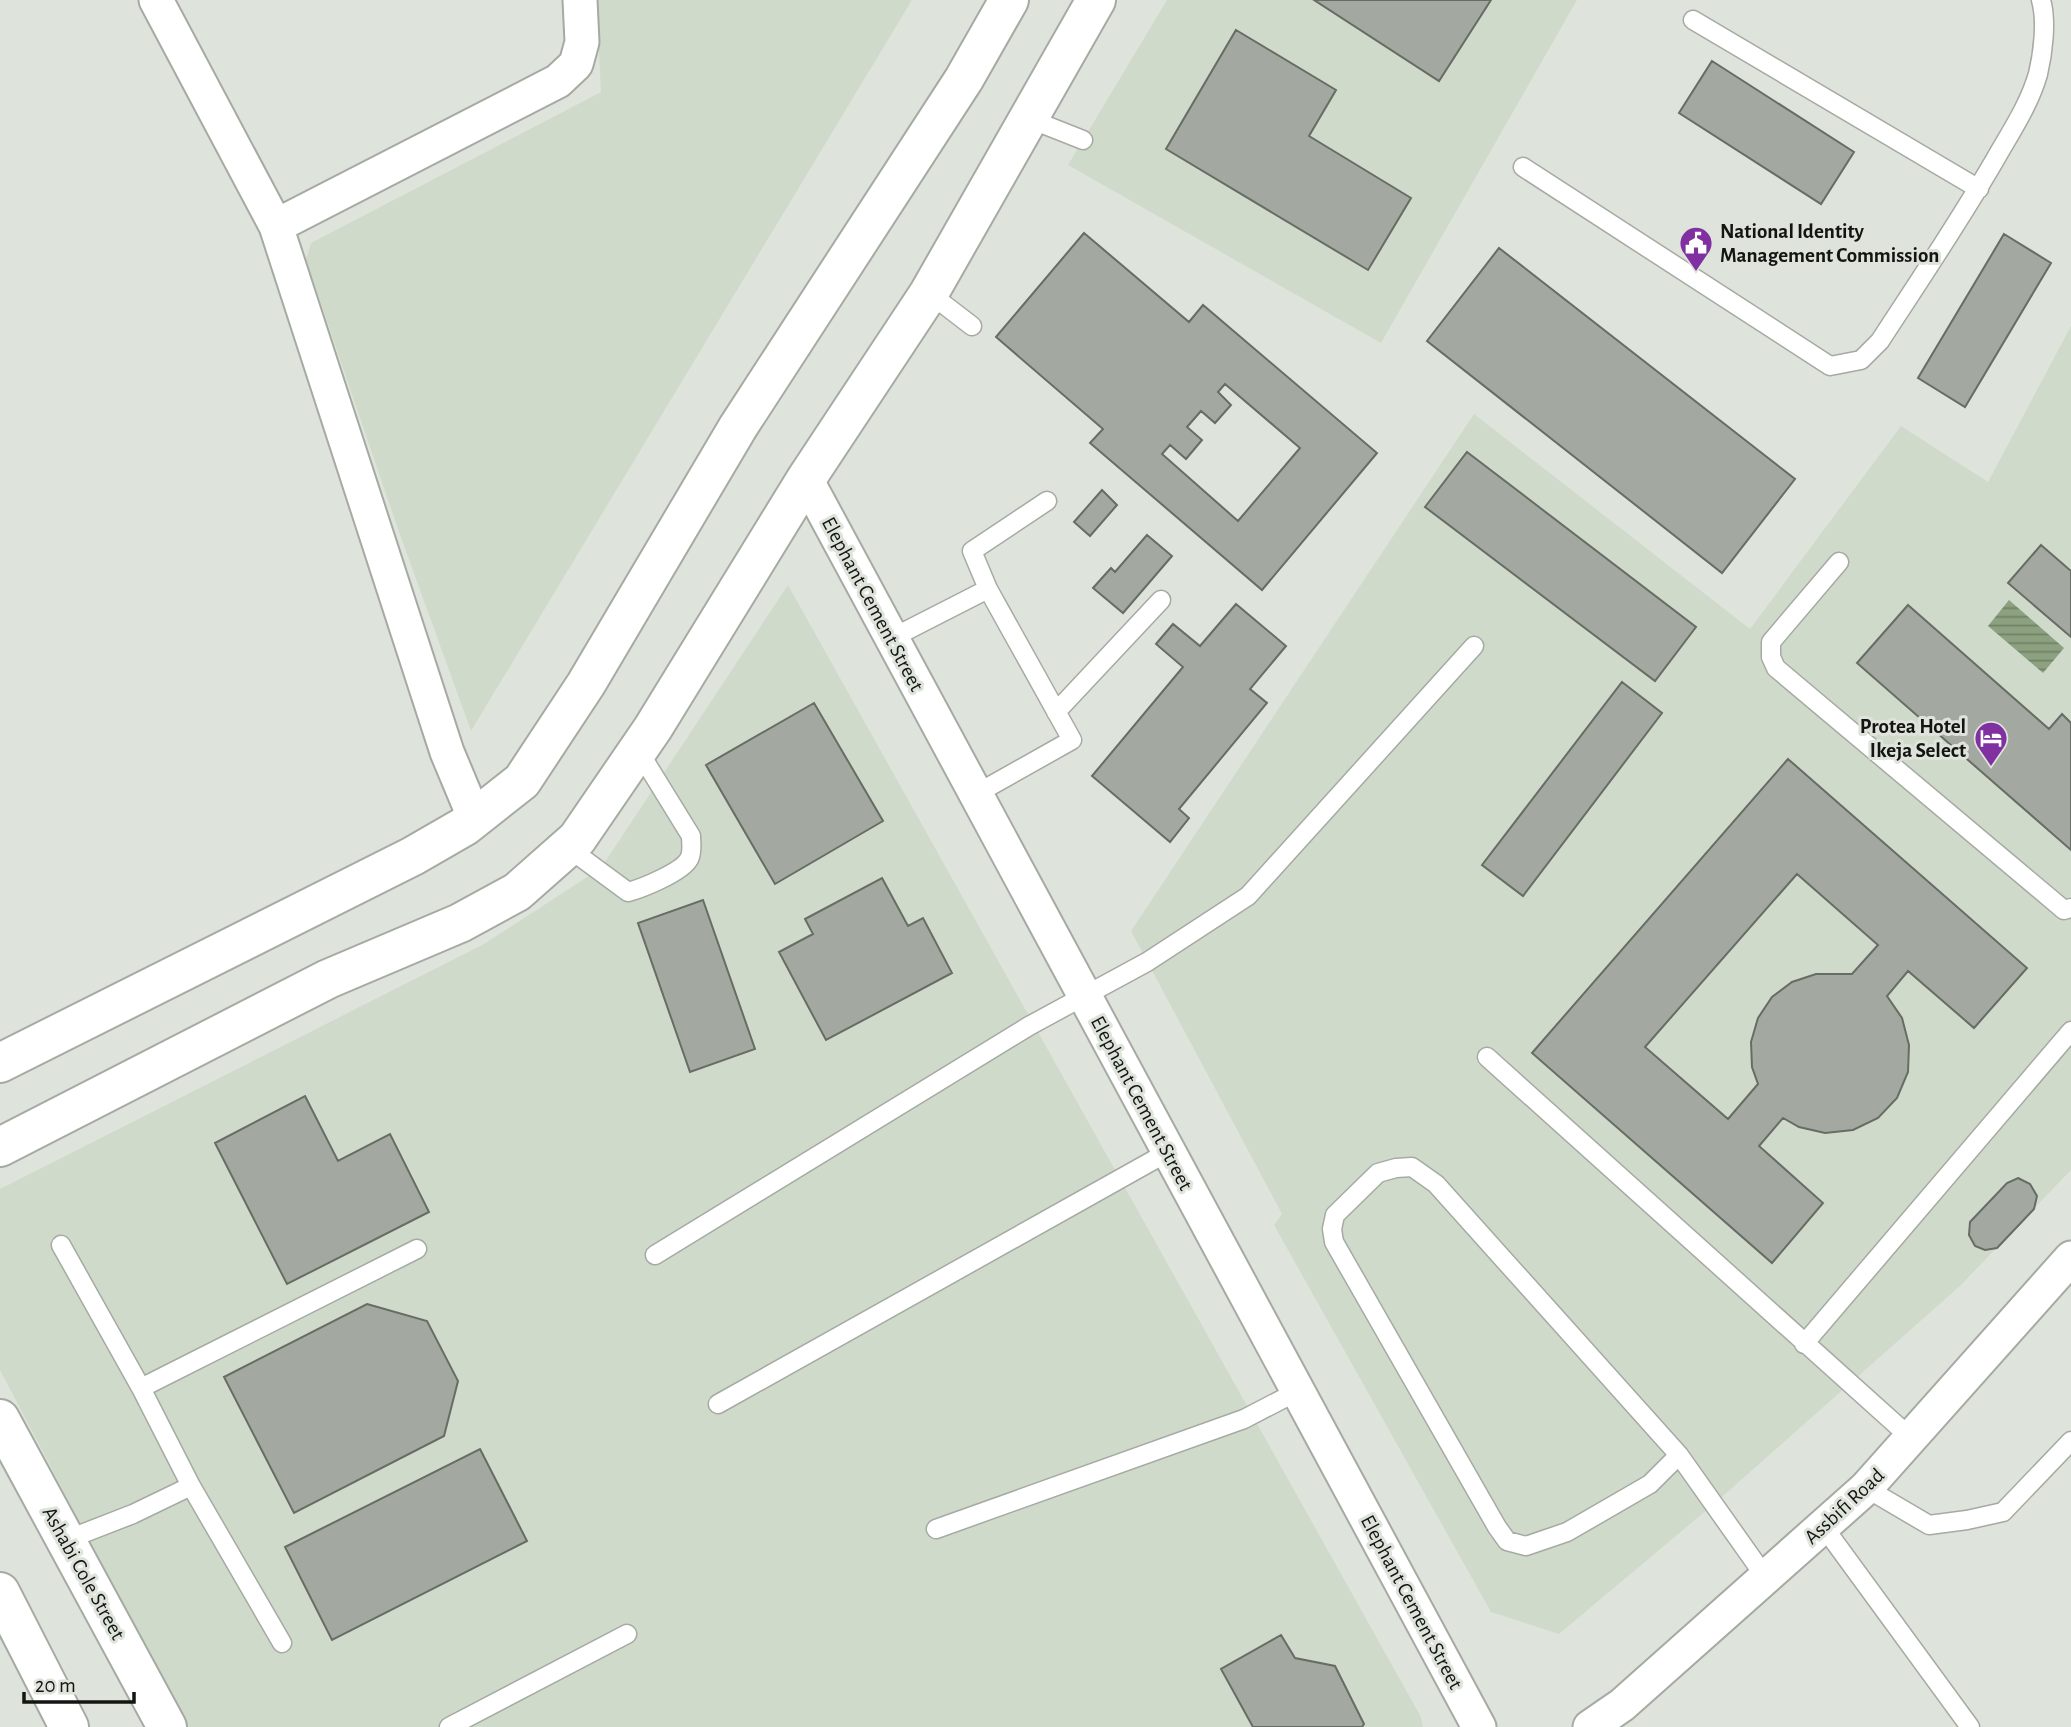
<svg xmlns="http://www.w3.org/2000/svg" width="2071" height="1727" font-family="'Alegreya Sans',sans-serif">
	<defs>
		<pattern id="water-rules" width="6" height="5" patternUnits="userSpaceOnUse" patternTransform="scale(1.75)"><rect width="6" height="5" fill="#8ca180"/><path d="M0 2.5h6" fill="none" stroke="#718267"/></pattern>
	</defs>
	<rect width="100%" height="100%" fill="#dee4db"/>
	<!-- built -->
	<path fill="#d0dacb" d="M596,0H912L471,731L399,532L306,260L311,243L601,92Z
		M1167,0H1577L1381,343L1068,165Z
		M2071,326V1170L1960,1286L1714,1504L1559,1634L1491,1612L1274,1225L1282,1214L1131,931L1474,414L1750,629L1901,426L1988,482Z
		M788,585L1421,1717L1423,1727H187L0,1370V1189L484,944L601,868Z"/>
	<!-- water -->
	<path fill="url(#water-rules)" d="M2009,600L2064,648L2043,673L1988,626Z"/>
	<!-- building -->
	<path fill="#a3a9a1" stroke="#676c65" stroke-width="2" fill-rule="evenodd" d="M1314,0H1491L1439,81Z
		M1236,30L1336,90L1309,136L1411,198L1368,270L1166,149Z
		M1712,61L1854,152L1821,204L1679,113Z
		M1084,233L1189,322L1203,305L1377,453L1262,590L1090,443L1103,429L996,337ZM1225,384L1300,448L1238,521L1162,454L1170,445L1186,459L1202,440L1187,427L1201,411L1215,423L1231,405L1218,392Z
		M2004,234L2051,263L1965,407L1918,378Z
		M1499,248L1795,479L1722,573L1427,341Z
		M1467,452L1696,627L1655,681L1425,507Z
		M1102,490L1117,505L1090,536L1074,522Z
		M1147,535L1172,556L1123,613L1093,588L1111,568L1115,572Z
		M2041,545L2071,571V637L2008,583Z
		M1236,604L1286,646L1250,689L1267,703L1179,809L1189,818L1170,842L1092,776L1183,667L1156,644L1173,624L1200,646Z
		M1908,605L2049,729L2062,714L2071,723V850L1857,663Z
		M1622,682L1662,713L1523,896L1482,865Z
		M814,703L883,821L775,884L706,765Z
		M1788,759L2027,968L1974,1028L1908,971L1887,996L1902,1018L1909,1045L1908,1072L1897,1098L1878,1118L1853,1130L1825,1133L1799,1127L1783,1118L1759,1146L1823,1203L1772,1263L1532,1053ZM1797,874L1878,945L1852,974H1816L1792,982L1772,997L1758,1018L1751,1042L1752,1067L1758,1084L1728,1119L1645,1047Z
		M882,878L908,926L923,918L952,973L826,1040L779,952L813,934L805,919Z
		M703,900L755,1049L690,1072L638,923Z
		M305,1096L338,1161L390,1134L429,1212L287,1284L215,1143Z
		M2018,1178L2030,1184L2037,1196L2034,1209L1997,1248L1985,1250L1975,1246L1969,1235L1970,1222L2007,1183Z
		M367,1304L427,1321L458,1381L444,1436L294,1513L224,1377Z
		M480,1449L527,1541L332,1640L285,1547Z
		M1281,1635L1295,1658L1335,1666L1364,1724L1362,1727H1253L1221,1669Z"/>
	<g fill="none" stroke-linecap="round" stroke-linejoin="round">
		<defs>
			<path id="lane" d="M1693,20L1979,189
				M1030,119L1083,140
				M1523,167L1830,366L1861,360L1880,341C1921,278 1963,216 2000,151C2014,127 2030,102 2038,74C2043,53 2047,21 2041,0
				M929,293L972,326
				M1839,562L1771,642V657L1776,668L2064,910L2071,908
				M892,638L988,589
				M1056,712L1161,600
				M976,794L1072,740L988,589L972,551L1047,501
				M567,847L628,892C643,888 682,872 689,859C693,852 691,843 691,836L638,750
				M1487,1057L1911,1438
				M61,1245L141,1388L191,1486L282,1643
				M655,1255L1029,1026L1147,962L1248,896L1474,646
				M1804,1344L2071,1031
				M141,1388L417,1249
				M718,1404L1168,1152
				M1679,1455L1650,1484L1567,1532L1526,1546L1507,1541L1497,1527L1334,1242L1332,1229L1335,1215L1378,1173L1396,1168L1412,1167L1436,1184L1679,1455L1766,1578
				M1866,1488L1929,1525L1967,1520L2003,1512L2071,1441
				M1823,1526L1970,1727
				M936,1529L1244,1419L1298,1391
				M66,1540L133,1514L191,1486
				M449,1727L627,1634"/>
			<path id="street" d="M156,0L276,226L447,752L475,819
				M276,226L558,81L576,64L582,42L580,0
				M806,479L1479,1727
				M1590,1727L1622,1705L1866,1488L2071,1258"/>
			<path id="secondary" d="M0,1063L413,856L465,826L522,781L586,684L738,427L964,79L1009,0
				M0,1147L328,979L460,923L517,892L577,839L653,728L806,479L929,293L1096,0
				M0,1419L167,1727
				M0,1592L69,1727"/>
		</defs>
		<!-- lane casing -->
		<use href="#lane" stroke="#a5aaa2" stroke-width="21"/>
		<!-- street casing -->
		<use href="#street" stroke="#a5aaa2" stroke-width="37"/>
		<!-- secondary casing -->
		<use href="#secondary" stroke="#a5aaa2" stroke-width="42"/>
		<!-- lane -->
		<use href="#lane" stroke="#fff" stroke-width="18"/>
		<!-- street -->
		<use href="#street" stroke="#fff" stroke-width="33"/>
		<!-- secondary -->
		<use href="#secondary" stroke="#fff" stroke-width="38"/>
	</g>
	<!-- icons -->
	<defs>
		<symbol id="civic-pin" viewBox="-11 -11 22 30"><path d="M0 17L-7.5 6A9.5 9.5 0 1 1 7.5 6Z" fill="#8030a0" stroke="#dee4db"/><path d="M-.6-6.5H3V-4.5H.6V-3L4-1V1h2V6H-6V1h2V-1L-.6-3ZM-1.2 2.5V6h2.4V2.5Z" fill="#fff"/></symbol>
		<symbol id="hotel-pin" viewBox="-11 -11 22 30"><path d="M0 17L-7.5 6A9.5 9.5 0 1 1 7.5 6Z" fill="#8030a0" stroke="#dee4db"/><path d="M-6-4.5h1.5V1H6V5H4.5V3h-9V5H-6ZM-4 0a1.8 1.8 0 1 1 3.6 0ZM.5 0V-2.5h3Q6-2.5 6 0Z" fill="#fff"/></symbol>
	</defs>
	<g fill-rule="evenodd">
		<use href="#civic-pin" x="1677" y="224" width="38" height="52"/>
		<use href="#hotel-pin" x="1972" y="719" width="38" height="52"/>
	</g>
	<g text-anchor="middle" stroke-width="6" stroke-linejoin="round" paint-order="stroke">
		<!-- poi labels -->
		<g font-size="21" font-weight="bold" fill="#131512" stroke="#dee4db" text-anchor="start">
			<text x="1720" y="238">National Identity<tspan x="1720" dy="24">Management Commission</tspan></text>
			<text x="1966" y="733" text-anchor="end">Protea Hotel<tspan x="1966" dy="24">Ikeja Select</tspan></text>
		</g>
		<!-- street labels -->
		<g font-size="21" fill="#131512" stroke="#dee4db">
			<text transform="translate(873 604) rotate(62)" y="7">Elephant Cement Street</text>
			<text transform="translate(1142 1103) rotate(62)" y="7">Elephant Cement Street</text>
			<text transform="translate(1844 1506) rotate(-43)" y="7">Assbifi Road</text>
			<text transform="translate(84 1573) rotate(61)" y="7">Ashabi Cole Street</text>
			<text transform="translate(1412 1602) rotate(62)" y="7">Elephant Cement Street</text>
		</g>
	</g>
	<!-- scale -->
	<path d="M24 1692v10h110v-10" fill="none" stroke="#131512" stroke-width="3.5"/>
	<text x="35" y="1692" font-size="21" fill="#131512" stroke="#dee4db" stroke-width="5" paint-order="stroke">20 m</text>
</svg>
